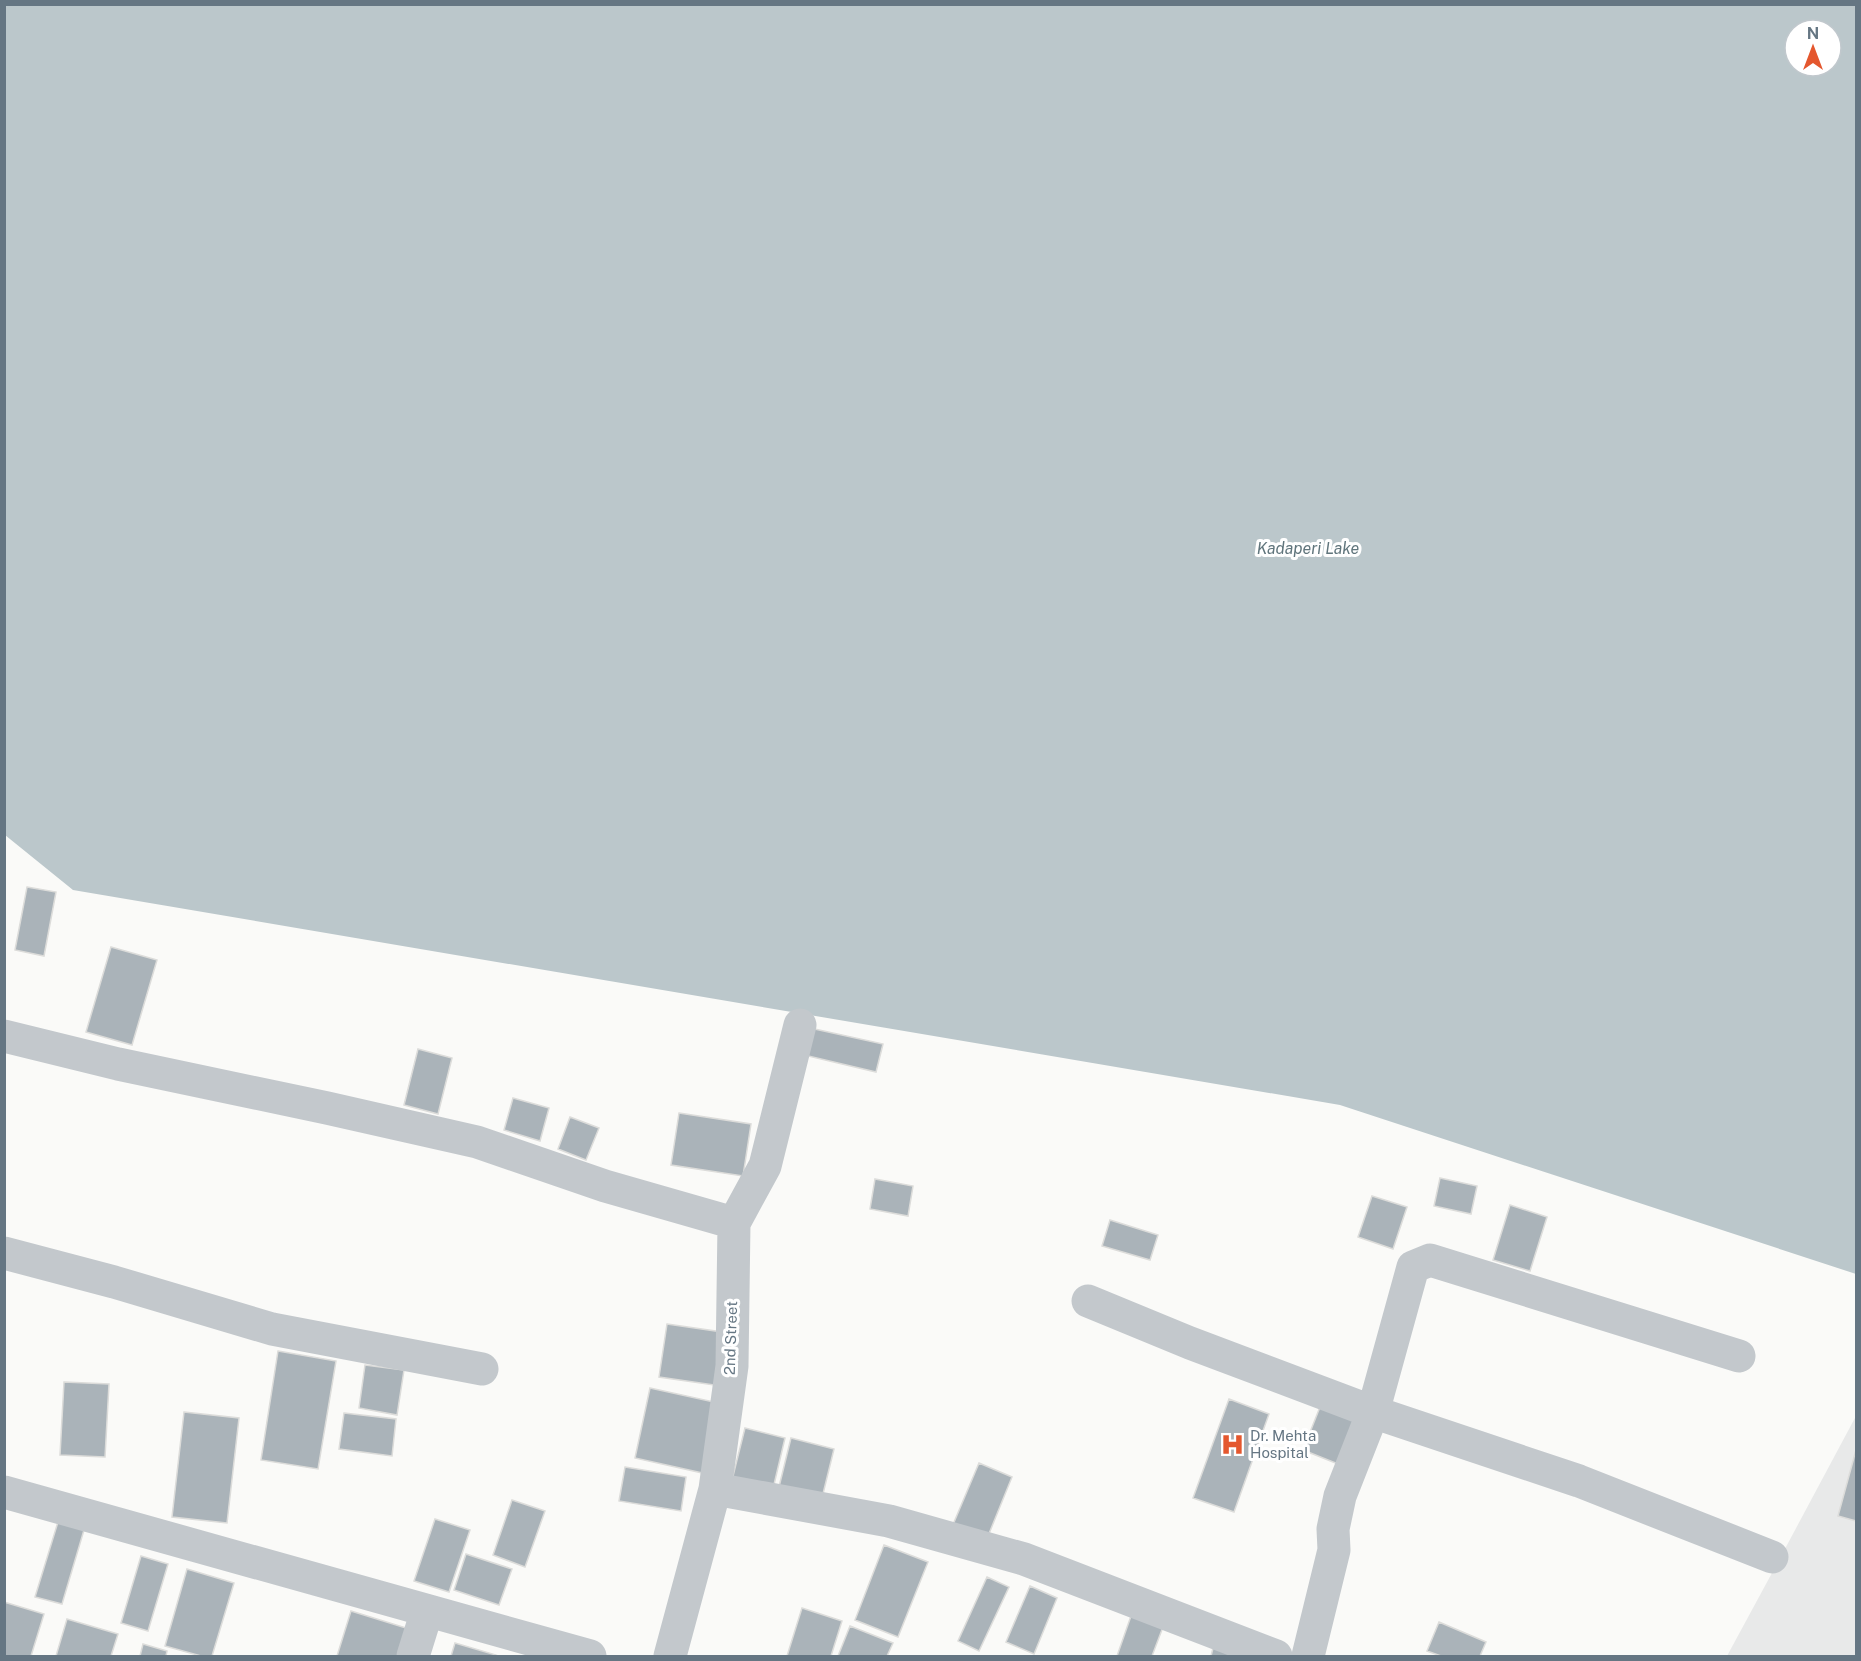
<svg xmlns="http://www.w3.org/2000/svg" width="1861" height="1661" font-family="'Public Sans',sans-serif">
	<rect width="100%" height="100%" fill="#fafaf8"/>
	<!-- built -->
	<path fill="#e8e9e9" d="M1856,1416V1656H1727L1779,1560Z"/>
	<!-- water -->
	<path fill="#bbc7cb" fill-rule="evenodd" d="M4,5H1856V1274L1340,1105L73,890L5,835ZM1795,30H1831V66H1795Z"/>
	<!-- building -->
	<path fill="#aab3b9" stroke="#dcdcda" stroke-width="1.5" d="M27,887L56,892L44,956L15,950Z
		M111,947L157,960L132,1045L86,1032Z
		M810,1028L883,1044L876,1072L804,1055Z
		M418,1049L452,1058L438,1114L404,1105Z
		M513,1098L549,1108L540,1141L504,1130Z
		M679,1113L751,1124L743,1176L671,1165Z
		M570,1117L599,1128L586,1160L558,1149Z
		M1440,1178L1477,1186L1471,1214L1434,1206Z
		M875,1179L913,1186L908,1216L870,1209Z
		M1372,1196L1407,1207L1393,1249L1358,1237Z
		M1510,1205L1547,1217L1530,1271L1493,1260Z
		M1110,1220L1158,1235L1150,1260L1102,1246Z
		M667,1324L729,1333L721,1386L659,1377Z
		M278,1351L336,1361L318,1469L261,1460Z
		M365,1365L404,1370L397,1415L359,1408Z
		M64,1382L109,1384L105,1457L60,1455Z
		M650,1388L723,1404L707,1474L635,1458Z
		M1229,1399L1269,1414L1234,1512L1193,1498Z
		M1320,1407L1360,1423L1343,1466L1303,1450Z
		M184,1412L239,1418L227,1523L172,1517Z
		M344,1413L396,1419L392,1456L339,1449Z
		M745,1428L785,1438L772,1493L731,1484Z
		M791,1438L834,1449L820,1506L777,1495Z
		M1856,1450V1521L1838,1516Z
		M979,1463L1012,1477L986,1541L952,1527Z
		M625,1467L686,1477L681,1511L619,1501Z
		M512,1500L545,1511L525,1567L493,1555Z
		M435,1519L470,1530L449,1592L414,1581Z
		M58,1522L84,1530L62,1604L35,1597Z
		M884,1545L928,1562L898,1637L855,1620Z
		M466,1554L512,1569L499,1605L454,1590Z
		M141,1556L168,1564L148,1631L121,1623Z
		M187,1569L234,1583L212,1656H201L165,1646Z
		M987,1577L1009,1587L979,1651L958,1641Z
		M1030,1586L1057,1598L1034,1654L1006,1642Z
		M4,1602L44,1614L31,1656H4Z
		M802,1608L842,1621L831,1656H787Z
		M351,1611L406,1628L398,1656H337Z
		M1131,1616L1163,1627L1152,1656H1117Z
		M67,1619L118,1634L111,1656H56Z
		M1439,1622L1486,1642L1480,1656H1441L1427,1651Z
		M850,1626L893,1643L887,1656H838Z
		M455,1643L496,1655L495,1656H451Z
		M143,1644L167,1651L166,1656H140Z
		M1213,1648L1239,1656H1211Z"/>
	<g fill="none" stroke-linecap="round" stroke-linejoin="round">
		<!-- minor -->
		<path stroke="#c3c8cc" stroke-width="33" d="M4,1036L118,1064L327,1108L477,1142L605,1186L734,1223
			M4,1253L114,1282L272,1329L482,1369
			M1088,1301L1190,1343L1373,1412L1579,1481L1772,1557
			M715,1489L889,1521L1024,1559L1276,1656
			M4,1492L590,1656
			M413,1656L427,1611
			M670,1656L715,1489L732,1366L734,1223L765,1166L800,1025
			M1308,1656L1334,1550L1333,1529L1340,1496L1373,1412L1413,1267L1430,1260L1739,1356"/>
	</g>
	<!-- icons -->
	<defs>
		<symbol id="hospital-bare" viewBox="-9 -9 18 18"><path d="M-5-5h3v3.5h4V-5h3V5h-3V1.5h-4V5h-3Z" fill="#e4572e" stroke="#fff" stroke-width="2.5" paint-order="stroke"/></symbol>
	</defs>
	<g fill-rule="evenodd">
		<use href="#hospital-bare" x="1216" y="1428" width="33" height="33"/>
	</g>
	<g text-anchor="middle" stroke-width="6" stroke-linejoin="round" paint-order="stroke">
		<!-- street labels -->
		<g font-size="15" fill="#657683" stroke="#fff">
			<text transform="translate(731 1338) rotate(-88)" y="5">2nd Street</text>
		</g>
		<!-- poi labels -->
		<g font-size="15" fill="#657683" stroke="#fff" text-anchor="start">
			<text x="1250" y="1441">Dr. Mehta<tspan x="1250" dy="17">Hospital</tspan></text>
		</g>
		<!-- water labels -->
		<g font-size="16" font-style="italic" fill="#60757c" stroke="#fff">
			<text x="1308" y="554">Kadaperi Lake</text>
		</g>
	</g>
	<!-- border -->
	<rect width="1861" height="1661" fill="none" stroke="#657683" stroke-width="12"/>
	<!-- north arrow -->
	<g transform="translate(1813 48)"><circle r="28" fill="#ffffff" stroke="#c1c8cd" stroke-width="1.5"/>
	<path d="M0-4.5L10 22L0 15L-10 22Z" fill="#e4572e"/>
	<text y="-9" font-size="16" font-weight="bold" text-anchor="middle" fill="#657683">N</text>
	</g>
</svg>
